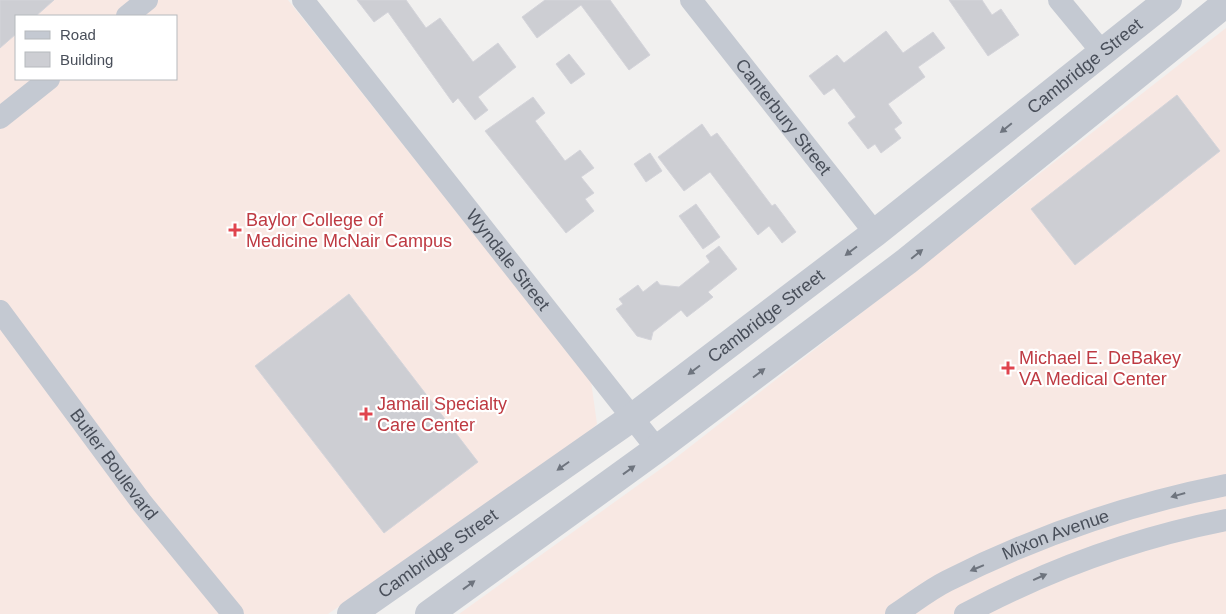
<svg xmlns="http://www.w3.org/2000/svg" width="1226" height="614" font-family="Helvetica,sans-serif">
	<rect width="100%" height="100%" fill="#f1f0ef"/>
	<!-- medical -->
	<path fill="#f8e8e3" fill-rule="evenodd" d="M0,0H288L591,381L597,424L574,446L328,614H0ZM16,16H176V79H16Z
		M1226,28V614H459L673,460Z"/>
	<!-- building -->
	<path fill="#cdced3" stroke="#d4d4da" d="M0,0H54L36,16H16V34L0,48Z
		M357,0H406L426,28L440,18L473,62L498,43L516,67L478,97L488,110L475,120L458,98L453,103L388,12L374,22Z
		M545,0H610L650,55L629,70L581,5L537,38L522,17Z
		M949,0H982L992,15L1001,9L1019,35L988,56Z
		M886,31L903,53L933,32L945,48L918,67L925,77L888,104L902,123L894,129L901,138L881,153L875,144L868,149L848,123L856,117L834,88L824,95L809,76L837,55L844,63Z
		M569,54L585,74L571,84L556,64Z
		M1177,95L1220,151L1075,265L1031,209Z
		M533,97L545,113L535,121L565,161L580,150L594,168L581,177L594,193L585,199L594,211L566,233L485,131Z
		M702,124L711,137L717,133L772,206L775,204L796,232L782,243L769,226L758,235L710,172L684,191L658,157Z
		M650,153L662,171L646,182L634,164Z
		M696,204L720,237L703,249L679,216Z
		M719,246L737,269L708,292L713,297L687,317L681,310L653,332L651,340L637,336L616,309L623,304L619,299L638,285L643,292L657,281L660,285L679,287L710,262L706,256Z
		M349,294L478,462L384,533L255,366Z"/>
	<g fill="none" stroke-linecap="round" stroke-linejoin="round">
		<!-- minor -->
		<g stroke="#c4c9d2" stroke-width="22">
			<path id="s1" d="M303,0L657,449"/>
			<path id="s2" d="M691,0L875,233"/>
			<path d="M1059,0L1102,52"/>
			<path d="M127,16L147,0"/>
			<path d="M0,118L49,79"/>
			<path id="s3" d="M0,311L142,503L233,614"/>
			<path id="s4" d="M896,614C913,603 929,590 947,581C1034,537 1130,504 1226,485"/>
			<path d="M965,614C1047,570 1134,538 1226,520"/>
		</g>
		<!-- tertiary -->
		<g stroke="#c4c9d2" stroke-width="28">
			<path id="s5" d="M351,614L633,417L875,233L1168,0"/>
			<path d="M429,614L657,449L907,261L1226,3"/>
		</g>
	</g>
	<!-- one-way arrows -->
	<defs><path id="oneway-solid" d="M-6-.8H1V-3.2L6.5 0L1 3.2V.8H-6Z" transform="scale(1.25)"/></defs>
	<g fill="#6e747e">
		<use href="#oneway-solid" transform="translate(1006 128) rotate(141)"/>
		<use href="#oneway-solid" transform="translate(851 251) rotate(143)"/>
		<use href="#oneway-solid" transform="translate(917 254) rotate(-39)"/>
		<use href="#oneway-solid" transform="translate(694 370) rotate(143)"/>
		<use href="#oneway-solid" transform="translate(759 373) rotate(-37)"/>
		<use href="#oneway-solid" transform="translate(563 466) rotate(145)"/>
		<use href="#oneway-solid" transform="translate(629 470) rotate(-36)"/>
		<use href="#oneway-solid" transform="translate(1178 495) rotate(164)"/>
		<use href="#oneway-solid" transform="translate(977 568) rotate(157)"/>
		<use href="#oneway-solid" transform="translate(1040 577) rotate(-24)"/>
		<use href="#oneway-solid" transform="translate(469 585) rotate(-36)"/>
	</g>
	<!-- markers -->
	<g fill="#e0444e" stroke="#fff" stroke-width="2">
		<path d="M232.5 222.5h5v5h5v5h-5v5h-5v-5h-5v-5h5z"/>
		<path d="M1005.5 360.5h5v5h5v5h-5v5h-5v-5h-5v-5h5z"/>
		<path d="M363.5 406.5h5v5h5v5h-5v5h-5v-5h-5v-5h5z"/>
	</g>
	<g text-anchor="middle" stroke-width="4.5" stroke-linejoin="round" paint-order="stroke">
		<!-- street labels -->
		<g font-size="18" fill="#494f5a" stroke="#fff">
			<text dy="6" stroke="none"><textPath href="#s5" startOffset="916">Cambridge Street</textPath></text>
			<text dy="6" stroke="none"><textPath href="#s2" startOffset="149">Canterbury Street</textPath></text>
			<text dy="6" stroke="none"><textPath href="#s1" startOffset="331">Wyndale Street</textPath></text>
			<text dy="6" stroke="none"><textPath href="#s5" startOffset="511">Cambridge Street</textPath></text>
			<text dy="6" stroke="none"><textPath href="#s3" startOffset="191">Butler Boulevard</textPath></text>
			<text dy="6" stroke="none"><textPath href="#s4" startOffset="179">Mixon Avenue</textPath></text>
			<text dy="6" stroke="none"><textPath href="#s5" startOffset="106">Cambridge Street</textPath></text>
		</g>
		<!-- health labels -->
		<g font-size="18" fill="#be3a42" stroke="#fff" text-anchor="start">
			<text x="246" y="226">Baylor College of<tspan x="246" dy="21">Medicine McNair Campus</tspan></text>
			<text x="1019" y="364">Michael E. DeBakey<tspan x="1019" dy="21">VA Medical Center</tspan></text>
			<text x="377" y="410">Jamail Specialty<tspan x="377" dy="21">Care Center</tspan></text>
		</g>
	</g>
	<!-- legend -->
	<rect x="15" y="15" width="162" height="65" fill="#ffffff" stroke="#b6b9bd"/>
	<rect x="25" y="31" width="25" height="8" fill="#c4c9d2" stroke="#b6b9bd"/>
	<text x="60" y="40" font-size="15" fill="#494f5a">Road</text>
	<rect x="25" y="52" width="25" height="15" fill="#cdced3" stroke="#b6b9bd"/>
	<text x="60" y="65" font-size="15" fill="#494f5a">Building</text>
</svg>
